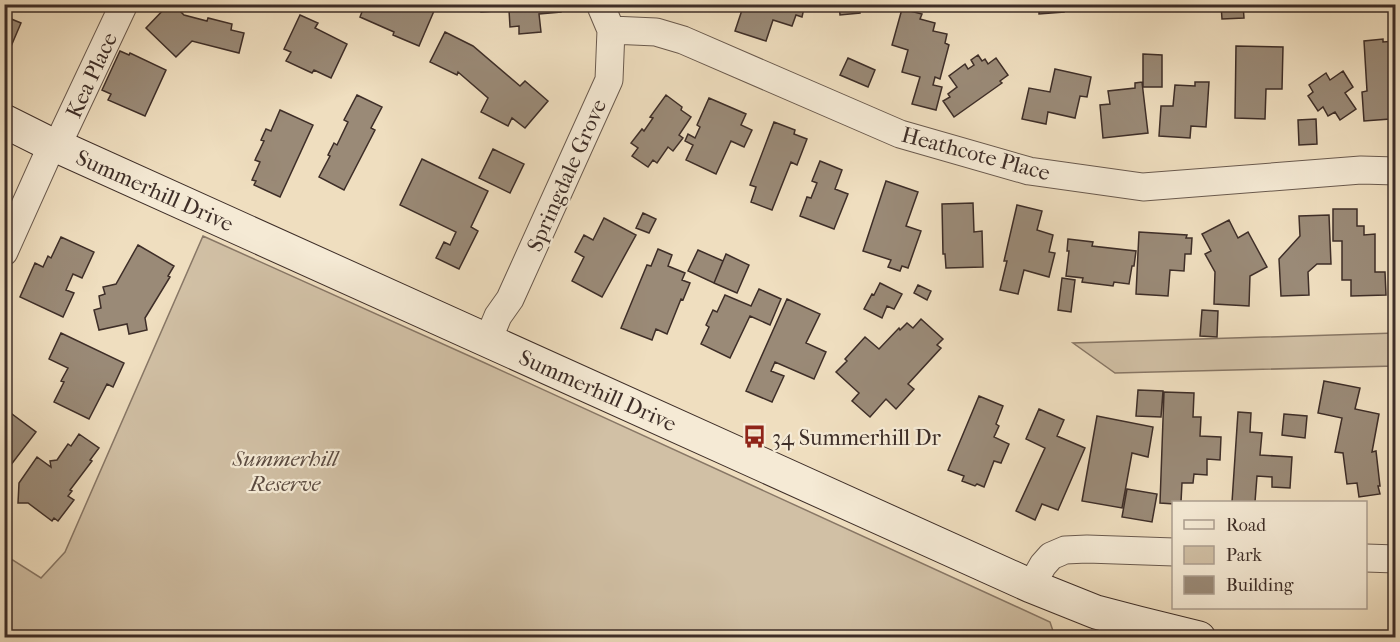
<svg xmlns="http://www.w3.org/2000/svg" width="1400" height="642" font-family="'IM FELL French Canon',serif">
	<rect width="100%" height="100%" fill="#efdebf"/>
	<filter id="stains"><feTurbulence type="fractalNoise" baseFrequency=".00333" numOctaves="4"/><feColorMatrix values="0 0 0 0 .2 0 0 0 0 .09 0 0 0 0 .02 0 0 0 .5 -.17"/></filter>
	<radialGradient id="worn" r=".72"><stop offset=".6" stop-color="#630" stop-opacity="0"/><stop offset="1" stop-color="#630" stop-opacity=".3"/></radialGradient>
	<!-- green -->
	<path fill="#d1c0a5" stroke="#876" stroke-width="1.5" d="M203,236L485,363L1050,622L1053,631L1074,637H5V555L41,578L65,552Z
		M1395,333V366L1115,373L1073,343Z"/>
	<!-- building -->
	<path fill="#9a8a77" stroke="#3e2e28" stroke-width="1.5" d="M169,4H173L184,15L207,21L208,18L232,24L231,30L244,33L239,53L192,41L176,57L146,28Z
		M365,4H427L426,8L434,11L419,46L393,35L394,32L360,17Z
		M480,4H561V12L539,14L541,32L519,34V26L510,27L509,10L481,12Z
		M744,4H805L802,17L796,15L792,26L773,20L766,41L735,31Z
		M839,4H859L860,13L840,15Z
		M1039,4H1063L1064,12L1039,14Z
		M1211,4H1243L1244,18L1222,19L1221,5Z
		M902,9L922,14L920,19L935,23L933,31L947,34L945,43L949,45L940,79L935,77L933,85L942,87L936,110L912,104L920,77L902,72L908,50L892,45Z
		M300,15L318,23L315,28L347,44L331,78L314,70L312,73L286,61L291,52L284,49Z
		M4,16L21,23L9,51L4,49Z
		M445,32L473,46L520,86L525,81L548,101L525,128L512,118L508,126L481,112L488,98L458,72L457,75L430,62Z
		M1383,39V42L1396,41V107L1389,108L1390,119L1364,121L1362,92L1367,91L1364,41Z
		M1236,46L1283,47L1282,89H1266L1265,119L1235,118Z
		M120,51L129,55L130,53L166,70L145,116L108,100L111,94L102,90Z
		M1143,54L1162,55V87H1143Z
		M978,55L982,61L985,59L988,64L996,58L1008,75L1000,81L1002,83L954,117L943,101L950,97L948,94L957,87L949,76L965,64L968,69L974,65L971,60Z
		M848,58L875,70L868,87L840,75Z
		M1055,69L1091,77L1087,97L1080,96L1075,118L1048,112L1046,124L1022,119L1029,88L1050,92Z
		M1343,71L1353,87L1345,93L1356,109L1340,120L1335,112L1328,116L1323,107L1318,111L1308,96L1313,92L1309,85L1326,73L1330,80Z
		M1142,82L1148,133L1103,138L1100,105L1110,104L1108,91L1135,88V83Z
		M1195,82H1209L1206,127L1191,126L1190,138L1159,136L1161,106H1173L1175,85L1195,86Z
		M357,95L382,107L371,128L375,130L344,190L319,177L330,156L328,155L334,143L337,145L348,122L344,120Z
		M666,95L682,107L681,110L691,117L679,135L683,138L673,151L668,147L657,163L653,160L648,167L632,156L638,148L631,143L642,129L644,131L653,118L650,117Z
		M709,98L746,114L741,125L752,130L744,147L731,141L716,174L686,160L693,145L685,141L688,134L695,138L700,127L697,125Z
		M280,110L313,125L280,197L254,185L256,181L252,180L260,162L255,160L264,141L261,140L266,129L271,131Z
		M1316,119L1317,144L1299,145L1298,120Z
		M774,122L795,130L794,134L807,139L797,165L791,162L772,210L751,202L756,187L750,185Z
		M493,149L524,164L510,193L479,178Z
		M422,159L488,191L471,227L478,231L459,269L436,258L444,242L450,245L456,232L400,205Z
		M820,161L842,170L835,189L848,194L834,229L800,216L807,197L811,198L817,183L812,181Z
		M886,181L918,192L906,226L921,231L908,268L902,266L900,271L888,267L891,260L863,251Z
		M973,203L974,232L982,231L983,267L946,268L945,254H943L942,204Z
		M1017,205L1042,211L1037,230L1053,235L1049,252L1055,253L1049,277L1024,270L1018,294L1000,290L1007,261H1004Z
		M1333,209H1357V226H1364V235L1375,234V272H1385L1386,295L1351,296V280H1342V241H1333Z
		M643,213L656,219L649,233L636,228Z
		M1329,215L1331,264H1317L1308,272L1309,295L1281,296L1279,259L1300,236L1299,216Z
		M604,218L636,235L602,297L572,281L584,257L575,252L584,235L593,240Z
		M1229,220L1238,238L1248,232L1267,267L1250,276L1249,306L1214,304L1215,272L1205,254L1211,251L1202,234Z
		M1139,232L1187,235L1186,238H1192L1191,254H1185L1184,271L1170,270L1168,296L1136,294Z
		M61,237L94,252L82,278L73,274L66,290L74,293L63,317L20,297L35,263L43,267L48,256L51,258Z
		M1068,239L1093,242L1092,246L1136,251L1134,266H1132L1129,284L1114,282L1113,286L1082,282L1083,278L1066,276L1069,251H1067Z
		M138,245L174,266L168,276L170,277L145,318L147,330L129,334L127,324L99,330L94,310L101,308L99,296L105,294L103,287L116,284Z
		M658,249L672,255L668,266L685,273L682,280L690,283L683,300L681,299L667,334L656,329L652,340L621,328L647,265L651,266Z
		M698,250L723,261L714,283L688,271Z
		M726,254L749,265L737,293L714,283Z
		M1062,278L1075,280L1071,312L1058,310Z
		M880,283L902,294L894,309L887,306L882,318L864,309L872,294L874,295Z
		M918,285L931,291L927,300L914,293Z
		M759,289L781,299L770,325L750,316L730,358L701,344L709,327L706,325L713,310L717,312L725,295L751,306Z
		M787,299L820,314L806,343L826,352L814,379L775,362L771,371L784,376L772,402L746,391Z
		M1202,310L1218,311L1217,337L1200,336Z
		M921,319L943,339L937,345L941,348L908,384L914,389L896,409L886,399L870,417L852,401L859,393L836,372L847,361L845,359L865,337L879,349L899,328L900,330L907,323L913,328Z
		M61,333L124,363L113,387L107,384L89,419L54,402L64,382L61,381L68,368L49,359Z
		M1324,381L1360,388L1355,409L1379,414L1372,452L1376,451L1380,486H1378L1380,494L1359,497L1357,483L1347,484L1343,453L1335,452L1342,418L1318,413Z
		M1138,390L1163,391L1161,417L1136,416Z
		M1164,392L1194,393L1193,417H1201L1200,436L1221,437L1220,460L1207,459V475L1194,474L1193,483H1182L1181,502H1174V504L1160,503Z
		M979,396L1003,406L996,424L999,426L994,437L1009,444L1001,463L994,461L984,487L977,484L975,486L962,481L964,476L948,470Z
		M1039,409L1064,420L1057,436L1085,448L1058,510L1042,504L1035,520L1016,511L1045,448L1026,439Z
		M8,411L36,432L4,474V416Z
		M1238,412L1251,413L1250,432L1262,433L1260,455L1292,457L1290,488L1272,487V477L1257,476L1255,502H1232Z
		M1284,414L1307,416L1305,438L1282,435Z
		M1097,416L1153,427L1148,457L1132,453L1122,508L1082,501Z
		M79,434L99,448L90,460L92,461L70,490L72,491L68,496L74,500L58,521L54,518L52,521L28,503H18L19,483L37,457L51,467L50,461L57,460L68,444L71,446Z
		M1127,489L1157,494L1152,522L1122,517Z"/>
	<g fill="none" stroke-linecap="round" stroke-linejoin="round">
		<defs>
			<path id="minor" d="M611,30L656,32L683,40L900,134L1029,171L1143,187L1361,170L1396,171
				M57,146L124,4
				M4,252L52,145
				M488,340L498,316L510,299L609,80L611,30L600,4
				M1366,558L1396,559
				M1031,586L1043,565L1051,556L1065,550L1087,549L1174,552"/>
			<path id="secondary" d="M4,121L52,145L57,146L1031,586L1096,612L1138,623L1199,638"/>
		</defs>
		<!-- minor casing -->
		<use href="#minor" stroke="#6a5a4e" stroke-width="29"/>
		<!-- secondary casing -->
		<use href="#secondary" stroke="#3e2e28" stroke-width="35"/>
		<!-- minor -->
		<use href="#minor" stroke="#f5ead5" stroke-width="27"/>
		<!-- secondary -->
		<use href="#secondary" stroke="#f5ead5" stroke-width="33"/>
	</g>
	<!-- icons -->
	<defs>
		<symbol id="bus-bare" viewBox="-9 -9 18 18"><path d="M-5-6H5V4H4V6H2V4H-2V6H-4V4H-5ZM-3.5-4V0h7V-4ZM-3.5 1.2v1.5H-2V1.2ZM2 1.2v1.5H3.5V1.2Z" fill="#8f2418" stroke="#f5ead5" stroke-width="2.5" paint-order="stroke"/></symbol>
	</defs>
	<g fill-rule="evenodd">
		<use href="#bus-bare" x="738" y="420" width="33" height="33"/>
	</g>
	<g text-anchor="middle" stroke-width="4.5" stroke-linejoin="round" paint-order="stroke">
		<!-- street labels -->
		<g font-size="22" fill="#3e2e28" stroke="#f5ead5">
			<text transform="translate(91 75) rotate(-65)" y="8">Kea Place</text>
			<text transform="translate(976 153) rotate(15)" y="8">Heathcote Place</text>
			<text transform="translate(566 175) rotate(-66)" y="8">Springdale Grove</text>
			<text transform="translate(155 190) rotate(24)" y="8">Summerhill Drive</text>
			<text transform="translate(598 390) rotate(24)" y="8">Summerhill Drive</text>
		</g>
		<!-- poi labels -->
		<g font-size="22" fill="#3e2e28" stroke="#f5ead5" text-anchor="start">
			<text x="772" y="445">34 Summerhill Dr</text>
		</g>
		<!-- park labels -->
		<g font-size="22" font-style="italic" fill="#5b4b41" stroke="#f5ead5">
			<text x="285" y="466">Summerhill<tspan x="285" dy="25">Reserve</tspan></text>
		</g>
	</g>
	<!-- margin -->
	<rect width="1400" height="642" fill="none" stroke="#efdebf" stroke-width="24"/>
	<rect x="6" y="6" width="1388" height="630" fill="none" stroke="#3e2e28" stroke-width="3"/>
	<rect x="12" y="12" width="1376" height="618" fill="none" stroke="#3e2e28" stroke-width="1.5"/>
	<!-- legend -->
	<rect x="1172" y="501" width="195" height="108" fill="#f5ead5" stroke="#ac9f90" stroke-width="1.5"/>
	<rect x="1184" y="520" width="30" height="9" fill="#f5ead5" stroke="#ac9f90" stroke-width="1.5"/>
	<text x="1226" y="531" font-size="18" fill="#3e2e28">Road</text>
	<rect x="1184" y="546" width="30" height="18" fill="#d1c0a5" stroke="#ac9f90" stroke-width="1.5"/>
	<text x="1226" y="561" font-size="18" fill="#3e2e28">Park</text>
	<rect x="1184" y="576" width="30" height="18" fill="#9a8a77" stroke="#ac9f90" stroke-width="1.5"/>
	<text x="1226" y="591" font-size="18" fill="#3e2e28">Building</text>
	<rect width="100%" height="100%" filter="url(#stains)"/>
	<rect width="100%" height="100%" fill="url(#worn)"/>
</svg>
